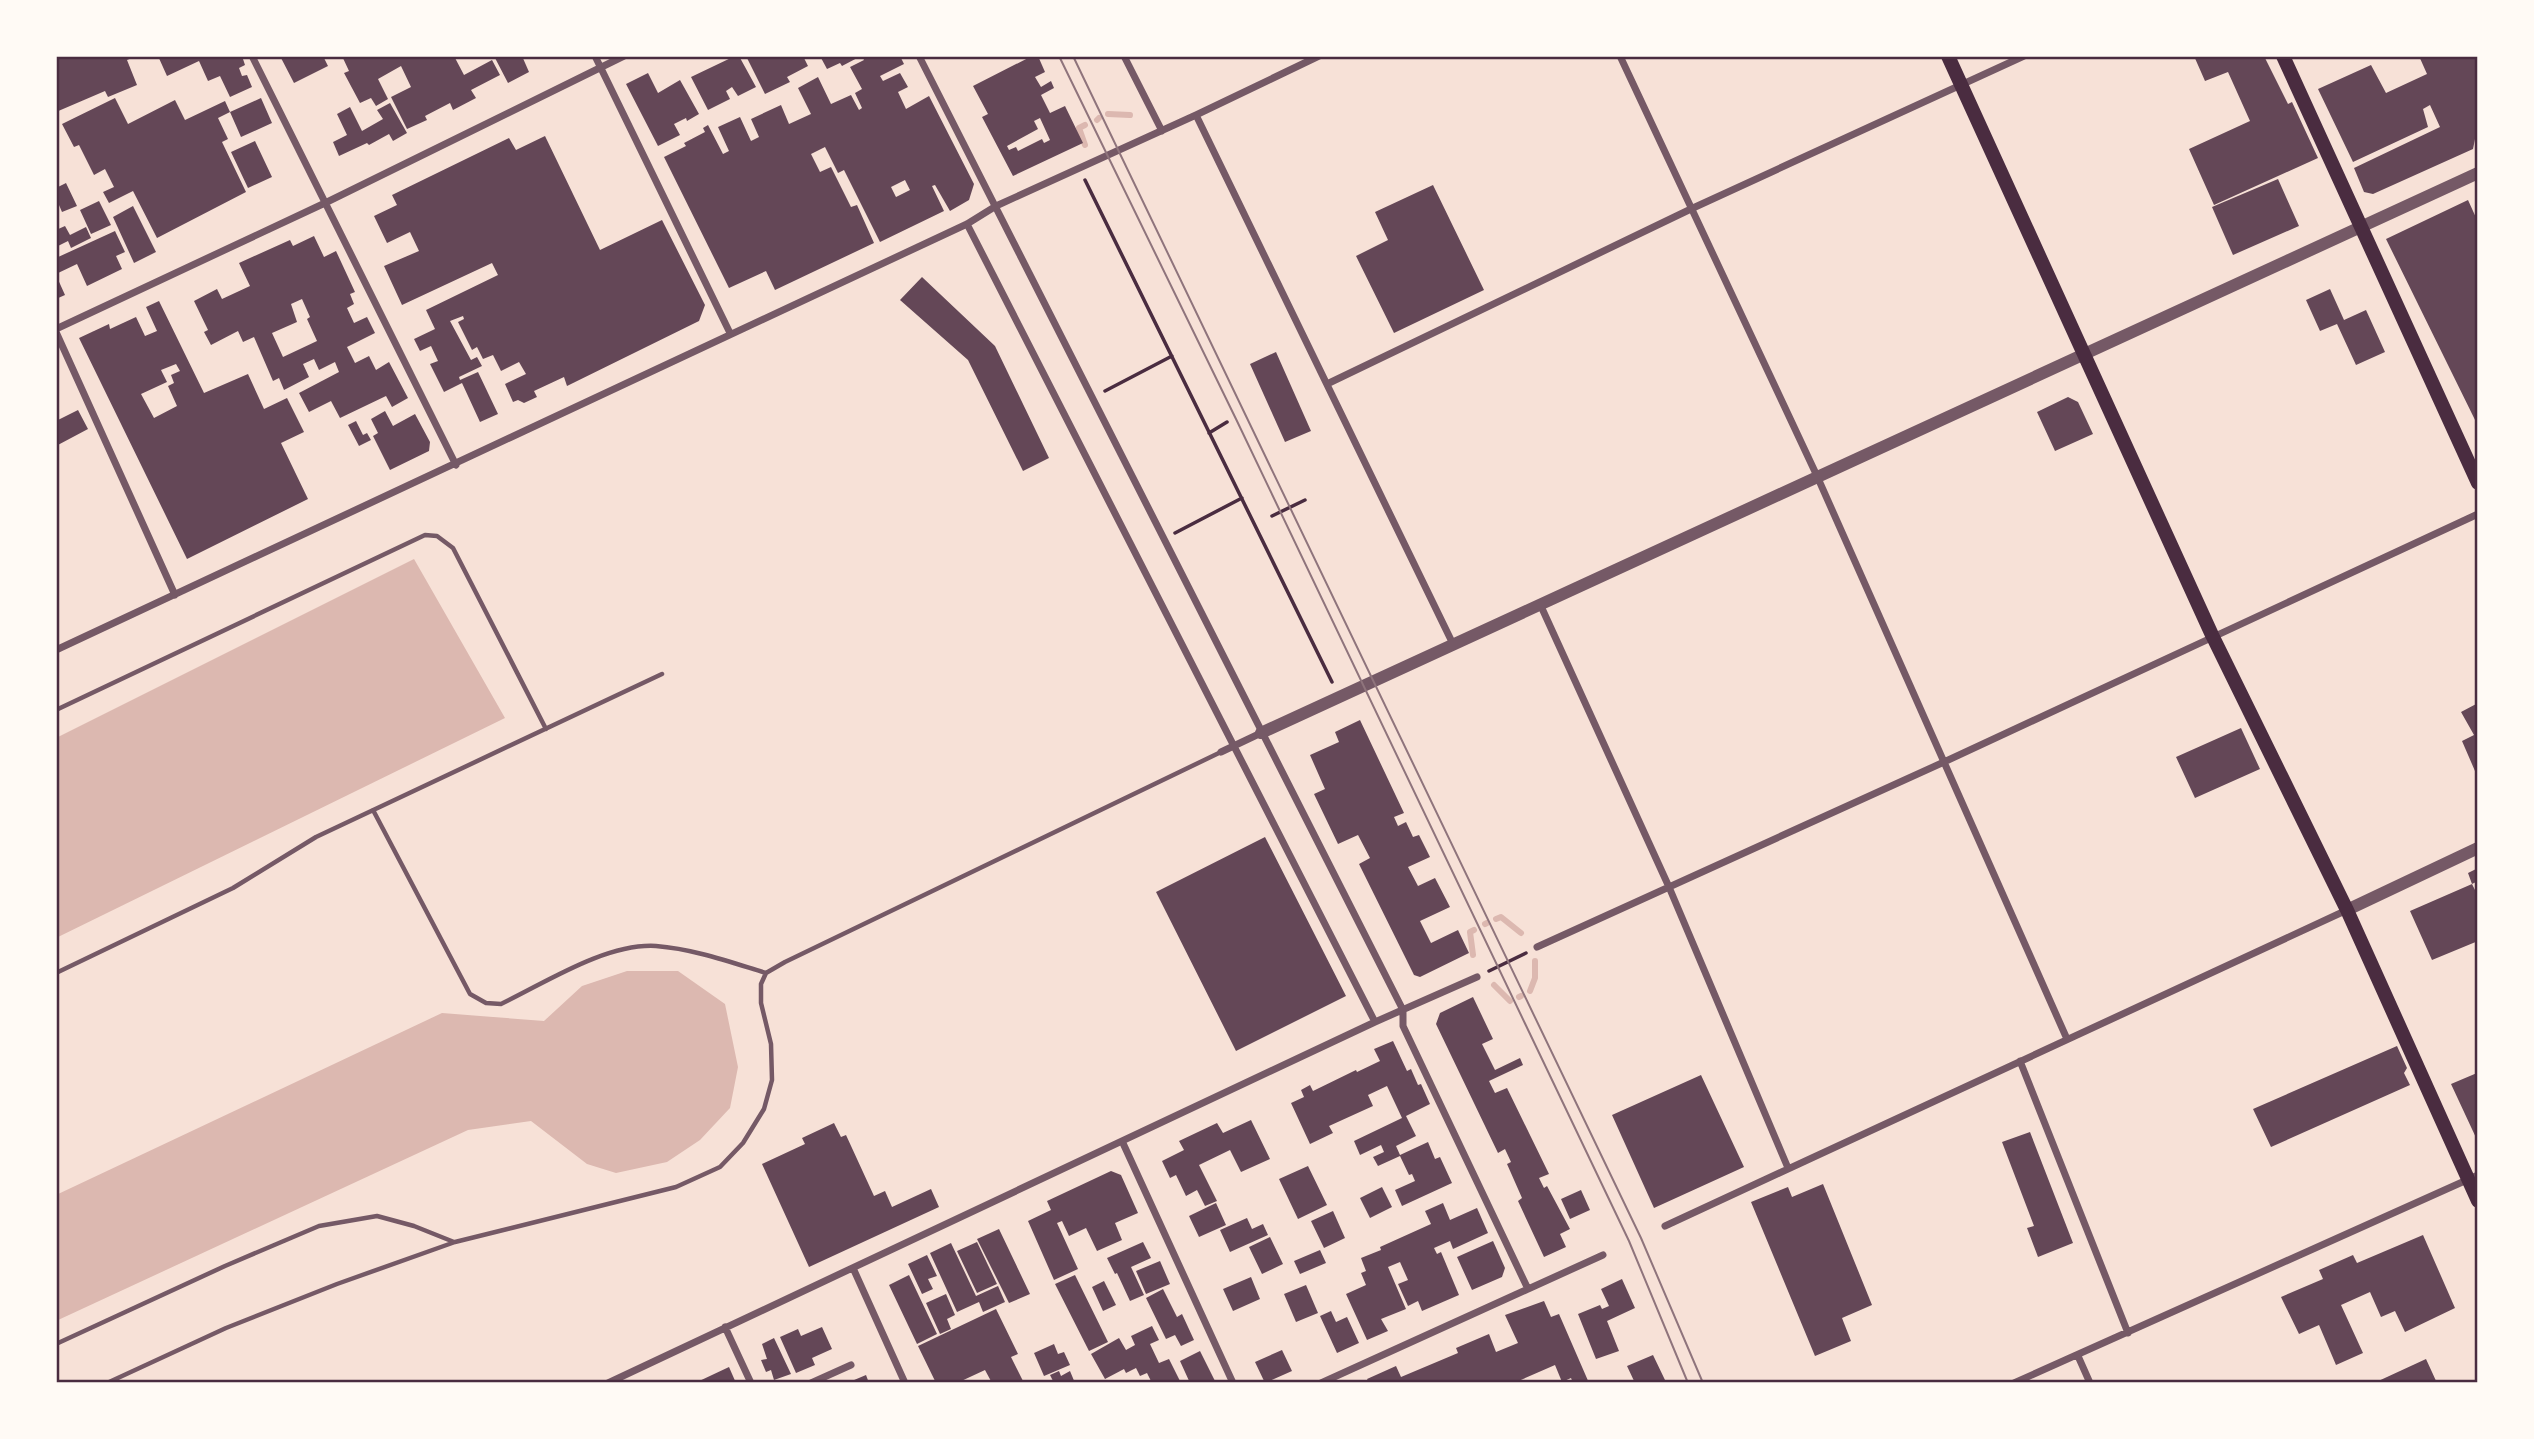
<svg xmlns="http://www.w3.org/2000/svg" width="2534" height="1439" font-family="'IBM Plex Sans',sans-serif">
	<rect width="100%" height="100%" fill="#f7e1d7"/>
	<!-- water -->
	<path fill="#dcb8b0" d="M414,559L505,718L56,938V738Z
		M627,971H678L725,1004L738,1067L730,1108L700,1140L667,1162L616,1173L587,1164L531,1121L468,1130L56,1321V1195L442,1013L544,1021L582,986Z"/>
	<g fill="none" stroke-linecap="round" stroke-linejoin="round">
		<!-- stream -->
		<path stroke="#dcb8b0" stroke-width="6" d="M1108,114L1130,115
			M1097,120L1099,118
			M1085,145L1079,128L1085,125
			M1496,919L1501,917L1521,933
			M1485,924L1487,923
			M1473,955L1470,932L1474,930
			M1494,985L1510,1001
			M1530,991L1535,978V961
			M1519,997L1521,996"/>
	</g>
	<!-- building -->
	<path fill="#644757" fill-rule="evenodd" d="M56,56H137L127,60L137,85L108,97L105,91L56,112Z
		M158,56H242L245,65L239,68L242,76L247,75L252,87L230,97L220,76L208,81L199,61L167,76Z
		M280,56H323L328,66L294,83Z
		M342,56H454L464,75L492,60L500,75L471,90L476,98L453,110L450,103L425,116L427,120L407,129L391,97L411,87L401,66L378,79L388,99L376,106L371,98L360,103L344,73L349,71Z
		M494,56H522L529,72L508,83Z
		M735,56H739L756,87L738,96L732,87L726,91L730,99L708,110L691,77Z
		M746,56H803L808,66L787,77L790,82L765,94Z
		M820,56H861L842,66L840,63L827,69Z
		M862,56H900L904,64L880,76L883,81L900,73L908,87L898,92L906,109L929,96L974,184L969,200L950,211L935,185L932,186L944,211L880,242L844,170L838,173L825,147L811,154L820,172L831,167L851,207L857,205L874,243L775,290L766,271L729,288L664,157L686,146L684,143L705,132L703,128L708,125L723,154L729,151L718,127L740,117L751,141L759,137L751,119L781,105L789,124L811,114L798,88L818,77L831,104L851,95L859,110L862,108L855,93L862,89L850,67L864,60ZM905,180L910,190L896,197L891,187Z
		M1032,56H1038L1045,72L1035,77L1041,87L1051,81L1054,88L1041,95L1050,113L1065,106L1083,143L1013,176L982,117L988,114L973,86ZM1040,118L1050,140L1044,143L1042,139L1018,151L1016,147L1009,150L1007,146L1038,129L1034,121Z
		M2194,56H2264L2288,104L2292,102L2318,158L2214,205L2189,149L2250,121L2228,72L2205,81Z
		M2419,56H2478V137L2475,139L2473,149L2373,194L2364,192L2354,168L2440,127L2430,105L2423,109L2428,127L2353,162L2318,89L2371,65L2386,93L2427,74Z
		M648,73L658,93L680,80L699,114L687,121L686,118L674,124L680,135L658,146L626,84Z
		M115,98L128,124L175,100L185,120L225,101L230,112L218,118L228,139L222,142L246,192L157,238L133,191L109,203L103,192L114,187L105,169L94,175L79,145L74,147L62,124Z
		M261,98L272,123L241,137L230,112Z
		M390,103L407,133L393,141L389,134L369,145L367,143L339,156L333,142L347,135L337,114L350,107L362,131L383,119L377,110Z
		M545,136L600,250L662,220L705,305L699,321L567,386L564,377L534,391L537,397L524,403L518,400L513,402L505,384L526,374L519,362L501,371L493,355L483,359L477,347L472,350L458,322L464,319L463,316L450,321L471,360L477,357L482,366L459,377L460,380L478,372L498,414L480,422L462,383L444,392L430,364L438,361L431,346L420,351L414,339L435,329L426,310L498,275L492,263L402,305L384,266L419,251L410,232L387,243L374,216L397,205L392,195L509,138L516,150Z
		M255,141L272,177L248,188L231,152Z
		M2278,179L2299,226L2233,255L2212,207Z
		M66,183L77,206L62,212L56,198V188Z
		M1433,185L1484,290L1394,333L1356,256L1388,240L1375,212Z
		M2468,200L2478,222V426L2386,239Z
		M99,201L111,225L91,234L80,210Z
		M133,206L156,252L134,263L113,217Z
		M65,226L70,235L86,227L91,238L71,248L68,241L56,247V230Z
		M115,231L125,252L116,256L122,269L87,286L77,264L56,274V258Z
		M314,236L324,257L336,251L355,292L350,294L354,304L347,308L354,323L367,317L375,333L347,347L355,363L369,356L376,370L389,362L408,398L392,407L386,396L340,418L331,401L309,412L299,393L339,372L335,362L319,370L314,359L303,364L309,377L284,390L279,378L273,381L254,337L243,342L238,331L211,345L204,332L208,330L194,301L217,289L222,299L250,286L239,263L290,240L293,246ZM302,299L310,317L307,319L317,341L283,357L272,333L297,322L291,304Z
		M56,275L65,295L56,299Z
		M922,277L995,346L1049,458L1023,471L968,360L900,300Z
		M2330,289L2344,320L2366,310L2385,352L2356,365L2337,324L2320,331L2306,300Z
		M159,301L204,393L248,374L264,409L287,398L304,432L281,443L308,499L187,559L79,338L109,324L110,329L136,317L145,336L157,331L146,307ZM176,364L180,371L171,375L174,383L168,386L177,406L154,418L141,394L167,382L161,370Z
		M1276,352L1311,431L1285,442L1250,364Z
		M2068,397L2078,402L2093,434L2055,451L2037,412Z
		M78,410L88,429L56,446V421Z
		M385,411L393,426L415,414L430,442L429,451L390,470L373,436L378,433L371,419Z
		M356,421L363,435L367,433L371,440L359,446L348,425Z
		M2478,703V778L2462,741L2474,735L2461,712Z
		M1360,720L1404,813L1394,817L1398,826L1406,822L1413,837L1419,835L1430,857L1408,867L1418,886L1435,878L1450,907L1420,921L1431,943L1458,930L1469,953L1420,977L1414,975L1359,864L1370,858L1358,835L1338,844L1314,794L1325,789L1310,755L1339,742L1335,732Z
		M2241,728L2260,769L2195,798L2176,757Z
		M1265,837L1346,996L1236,1051L1156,892Z
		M2478,868V881L2472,884L2468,873Z
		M2472,884L2478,896V941L2432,960L2410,911Z
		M1473,997L1493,1039L1482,1044L1495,1070L1520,1058L1523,1065L1489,1081L1495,1093L1507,1088L1549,1174L1539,1178L1544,1188L1547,1186L1570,1229L1560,1234L1566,1247L1544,1257L1518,1201L1522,1198L1507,1164L1511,1162L1505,1149L1498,1153L1436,1024L1440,1013Z
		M1393,1041L1407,1071L1411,1069L1418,1085L1421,1084L1430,1104L1406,1116L1416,1136L1396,1146L1400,1155L1428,1142L1435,1159L1440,1157L1452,1183L1402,1206L1395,1190L1415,1181L1412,1174L1409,1175L1400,1156L1378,1166L1373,1157L1384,1152L1381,1145L1360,1155L1354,1141L1402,1118L1387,1086L1368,1095L1373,1106L1329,1126L1333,1133L1310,1144L1291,1103L1304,1097L1301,1090L1310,1085L1313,1091L1356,1070L1357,1072L1380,1061L1374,1049Z
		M2397,1046L2407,1068L2404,1073L2410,1085L2271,1147L2253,1109Z
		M2477,1073L2478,1075V1142L2451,1084Z
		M1701,1075L1744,1167L1654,1208L1612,1115Z
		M1251,1120L1270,1159L1241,1172L1230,1150L1199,1165L1217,1201L1205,1206L1197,1190L1186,1196L1176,1175L1170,1178L1162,1161L1184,1150L1179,1141L1217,1123L1223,1133Z
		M834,1123L841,1137L846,1135L874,1196L885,1191L892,1207L931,1189L939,1207L809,1267L762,1164L805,1144L802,1138Z
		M2030,1132L2073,1243L2038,1257L2027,1228L2034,1226L2002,1142Z
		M1308,1166L1327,1205L1298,1219L1279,1179Z
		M1111,1171L1121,1175L1138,1213L1115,1223L1122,1240L1097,1251L1086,1228L1069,1236L1062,1221L1057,1223L1078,1269L1054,1280L1028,1221L1051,1210L1047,1201Z
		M1823,1184L1872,1305L1842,1318L1851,1341L1815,1356L1751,1202L1788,1187L1792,1197Z
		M1382,1187L1392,1207L1370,1218L1360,1198Z
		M1581,1190L1590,1210L1570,1219L1561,1199Z
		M1216,1203L1226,1225L1199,1237L1189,1216Z
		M1443,1203L1450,1220L1477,1208L1488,1233L1453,1249L1450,1241L1434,1248L1437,1254L1441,1252L1459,1295L1422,1311L1418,1301L1408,1306L1398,1284L1408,1280L1400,1262L1388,1267L1406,1309L1381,1319L1388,1331L1367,1340L1346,1294L1366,1285L1361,1273L1366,1271L1361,1258L1381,1250L1380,1247L1431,1224L1425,1211Z
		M1333,1211L1345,1238L1324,1248L1311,1221Z
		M1247,1218L1252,1229L1263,1224L1268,1235L1230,1252L1220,1230Z
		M999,1229L1030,1294L1009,1303L977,1239Z
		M2423,1235L2455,1308L2405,1332L2395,1311L2381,1317L2370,1292L2341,1305L2363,1353L2336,1365L2319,1325L2299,1334L2281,1297L2323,1279L2319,1270L2353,1255L2357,1263Z
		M1270,1237L1283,1264L1262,1274L1249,1247Z
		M1493,1241L1505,1268L1502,1277L1472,1290L1457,1257Z
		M977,1242L997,1284L977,1293L957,1251Z
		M1143,1242L1151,1258L1131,1267L1144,1295L1130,1301L1117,1273L1115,1274L1107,1258Z
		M951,1243L976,1296L998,1286L1005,1302L983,1312L979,1302L957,1312L930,1253Z
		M1320,1250L1326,1263L1300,1274L1294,1261Z
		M927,1255L937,1276L928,1279L933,1289L922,1294L908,1264Z
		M1160,1261L1170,1284L1146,1294L1136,1271Z
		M909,1275L937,1334L917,1344L889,1285Z
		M1075,1275L1108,1342L1089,1351L1055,1284Z
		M1251,1277L1260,1299L1233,1311L1223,1289Z
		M1622,1279L1635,1308L1607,1321L1619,1351L1596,1359L1578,1314L1600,1305L1602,1309L1609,1306L1601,1289Z
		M1104,1281L1116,1305L1103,1311L1092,1287Z
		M1306,1285L1318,1313L1296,1322L1284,1294Z
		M1163,1289L1177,1317L1182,1314L1194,1340L1181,1346L1175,1335L1166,1339L1146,1298Z
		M946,1294L955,1315L947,1319L951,1329L940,1334L926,1303Z
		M1544,1301L1551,1317L1559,1314L1589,1383H1573L1571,1378L1562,1382L1555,1365L1514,1383H1369L1367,1379L1396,1366L1401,1377L1458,1353L1456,1348L1489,1334L1496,1352L1518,1343L1505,1315Z
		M996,1309L1018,1354L1011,1357L1024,1383H992L985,1370L957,1383H936L918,1346Z
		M1331,1311L1336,1322L1347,1317L1359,1343L1337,1353L1320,1316Z
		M1152,1326L1159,1340L1150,1344L1159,1363L1169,1359L1181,1383H1152L1147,1373L1140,1376L1136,1368L1126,1373L1124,1369L1105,1379L1091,1354L1119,1338L1126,1350L1135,1345L1131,1336Z
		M822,1327L832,1349L812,1358L815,1365L796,1373L780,1337L798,1329L801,1336Z
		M774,1338L791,1374L774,1380L771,1370L766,1372L761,1360L767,1359L762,1344Z
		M1054,1344L1058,1354L1064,1352L1070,1365L1044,1376L1034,1353Z
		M1282,1350L1292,1371L1265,1383L1255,1362Z
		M1200,1351L1216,1383H1190L1180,1361Z
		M1653,1355L1665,1380L1658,1383H1635L1627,1366Z
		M2426,1359L2437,1383H2374Z
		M729,1367L736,1383H695Z
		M1059,1371L1061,1376L1070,1371L1075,1383H1054L1050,1375Z
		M866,1375L869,1383H847Z"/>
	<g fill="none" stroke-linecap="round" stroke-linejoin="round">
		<!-- path -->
		<path stroke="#4a2c40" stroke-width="3.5" d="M1085,180L1332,682
			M1105,391L1172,356
			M1209,433L1227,422
			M1272,516L1305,500
			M1175,533L1242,498
			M1489,971L1526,953"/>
		<!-- service -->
		<path stroke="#755966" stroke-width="4.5" d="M56,710L425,535L437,536L453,548L546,729
			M373,810L470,994L486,1003L501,1004C545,983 606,943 656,946C694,949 730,962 766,973
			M56,973L233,888L316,837L662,674
			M56,1344L225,1266L319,1226L377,1216L414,1226L454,1242
			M107,1383L226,1328L337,1284L455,1242L676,1187L720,1167L743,1143L764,1109L772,1080L771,1044L761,1003V984L766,973L785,962L1221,752"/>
		<!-- minor -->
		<path stroke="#755966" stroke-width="7" d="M252,56L456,465
			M595,56L730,333
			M919,56L1403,1010V1026L1528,1289
			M1124,56L1162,131
			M1620,56L1817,476L2067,1039
			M1196,115L1453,644
			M967,224L1375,1022
			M56,329L325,203L624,56
			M56,332L175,595
			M1327,384L1693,208L2024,56
			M1540,604L1669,887L1788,1168
			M56,650C361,510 662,364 967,224L996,206L1196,115L1319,56
			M1221,752L1261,733
			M1537,947L1944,762L2478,514
			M2020,1061L2128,1333
			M1122,1141L1233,1383
			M1665,1226L2347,910
			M853,1268L905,1383
			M725,1327L751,1383
			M2078,1356L2090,1383
			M608,1383L1375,1022L1477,977
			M811,1383L851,1365
			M1321,1383L1603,1255
			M2014,1383L2478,1175"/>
		<!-- tertiary -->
		<path stroke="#755966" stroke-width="12" d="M1261,733L2478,173
			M2347,910L2478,848"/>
		<!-- secondary -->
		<path stroke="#4a2c40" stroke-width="14" d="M1948,56L2212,635L2347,910L2478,1201
			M2283,56L2478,483"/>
		<!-- tram -->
		<path stroke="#8f747c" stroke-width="2" d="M1059,56L1236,419L1629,1241L1688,1383
			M1073,56L1641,1238L1703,1383"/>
	</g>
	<!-- border -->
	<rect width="2534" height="1439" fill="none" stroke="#fffaf5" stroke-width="116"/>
	<rect x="58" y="58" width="2418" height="1323" fill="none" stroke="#4a2c40" stroke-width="2.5"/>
</svg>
